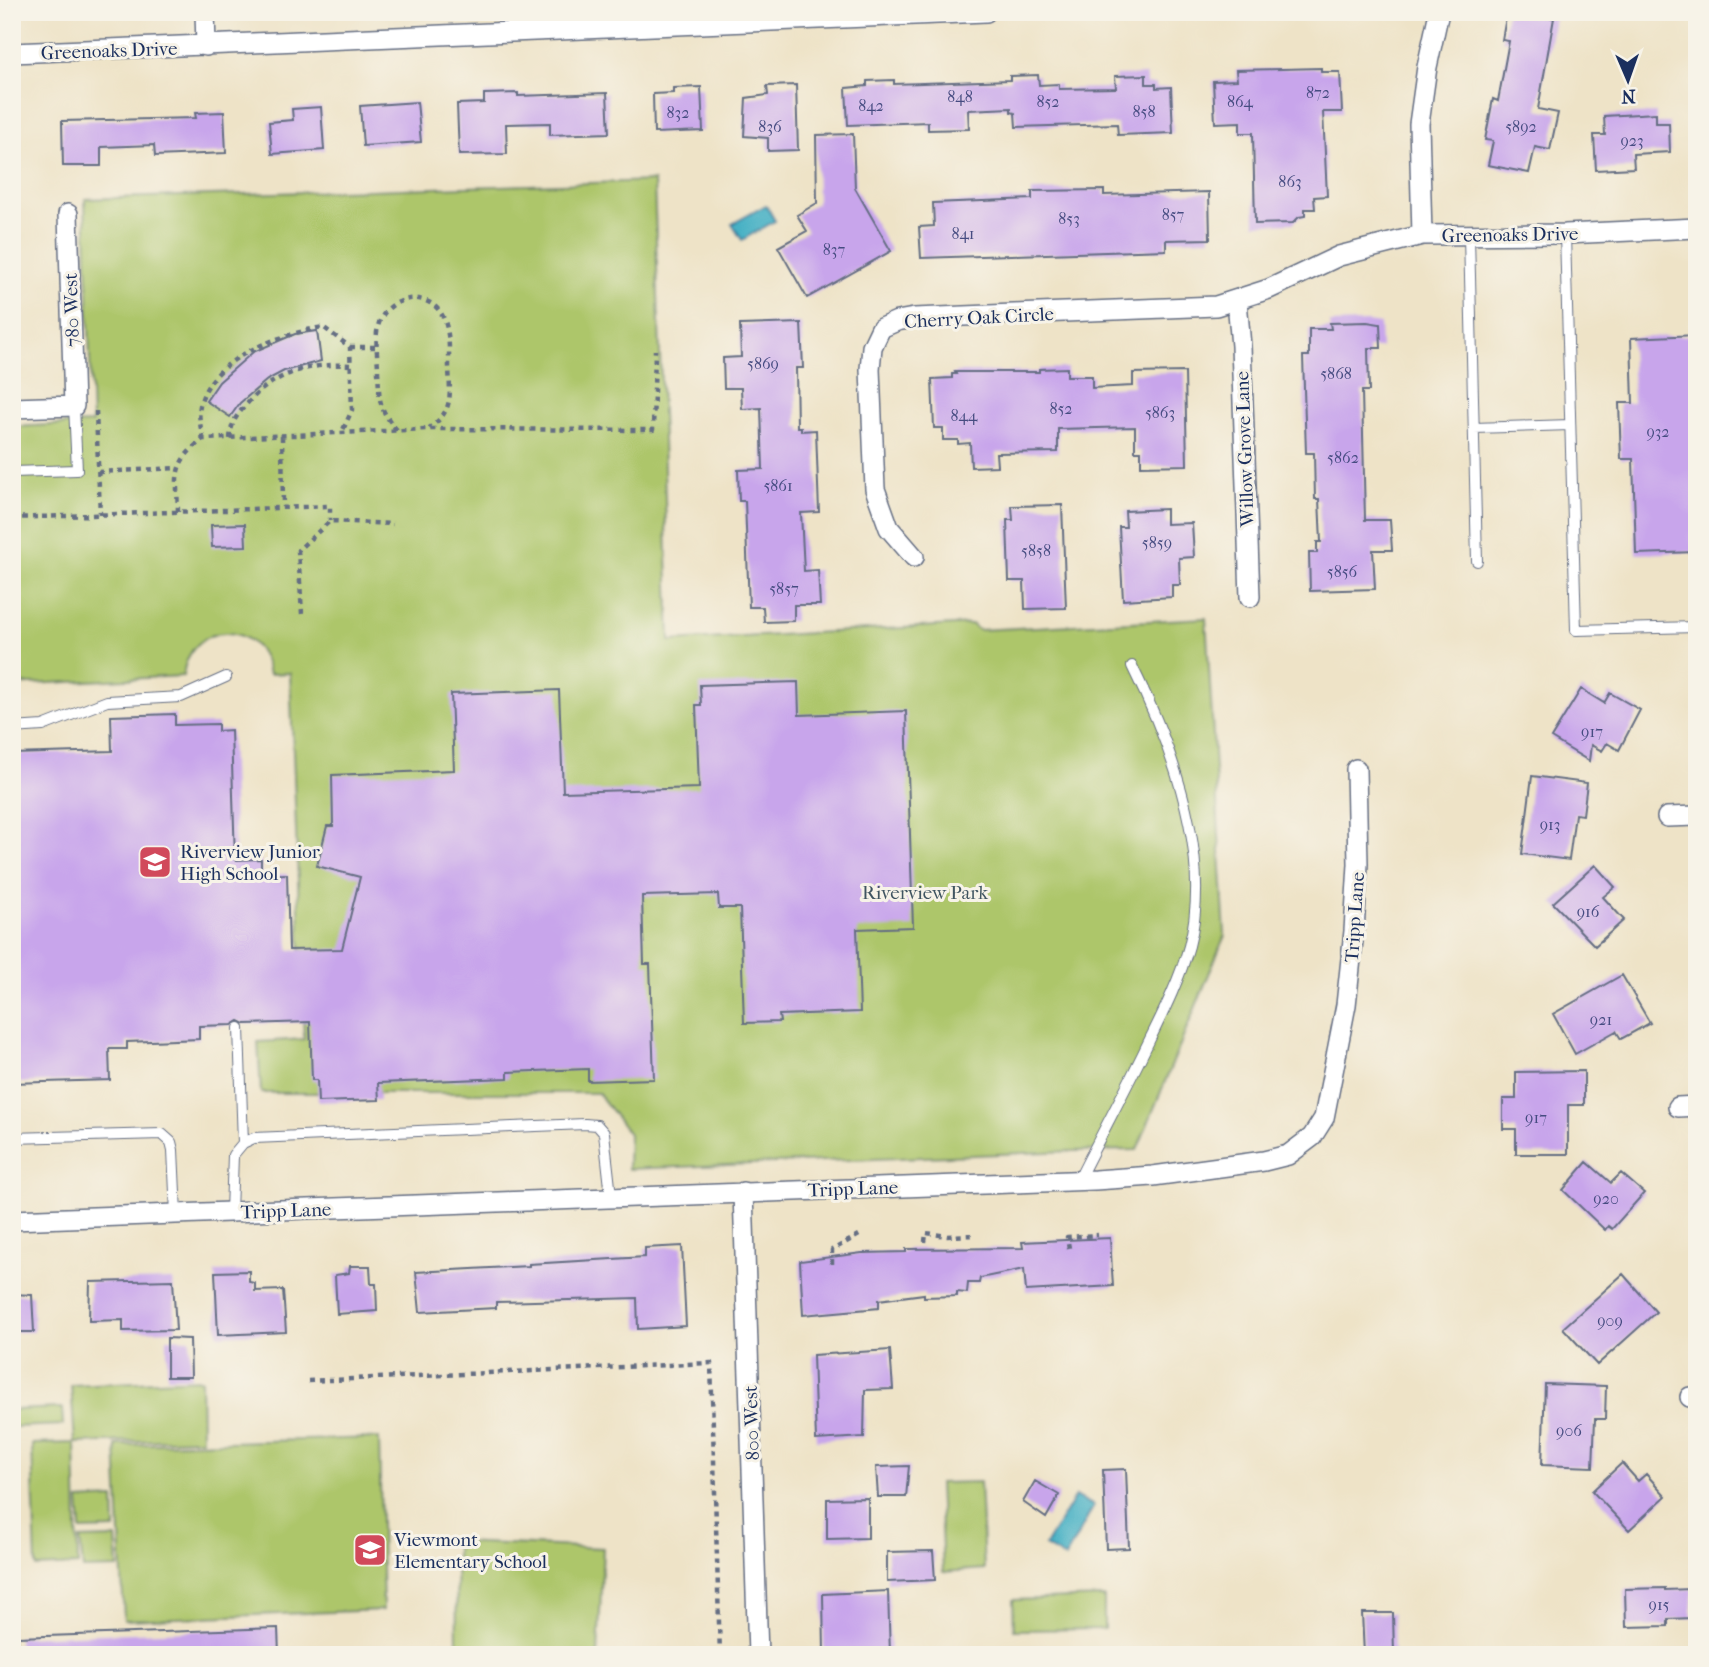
<svg xmlns="http://www.w3.org/2000/svg" width="1709" height="1667" font-family="'IM FELL French Canon',serif">
	<rect width="100%" height="100%" fill="#f7f3e8"/>
	<filter id="ink" filterUnits="userSpaceOnUse"><feTurbulence type="fractalNoise" baseFrequency=".0143" numOctaves="2"/><feDisplacementMap in="SourceGraphic" scale="14" xChannelSelector="R" yChannelSelector="G"/><feConvolveMatrix kernelMatrix="1 2 1 2 8 2 1 2 1" color-interpolation-filters="sRGB"/></filter>
	<filter id="wash" filterUnits="userSpaceOnUse"><feTurbulence type="fractalNoise" baseFrequency=".00686" numOctaves="4" result="noise"/><feDisplacementMap in="SourceGraphic" scale="28" xChannelSelector="R" yChannelSelector="G"/><feGaussianBlur stdDeviation="1.57" result="paint"/><feColorMatrix in="noise" values="0 0 0 0 0 0 0 0 0 0 0 0 0 0 0 0 0 1.4 0 .05"/><feComposite in="paint" operator="in"/></filter>
	<g filter="url(#wash)">
		<rect width="100%" height="100%" fill="#eee3c7"/>
		<!-- green -->
		<path fill="#adc66b" stroke="#647a64" stroke-width="2" d="M654,181L670,641L972,624L978,630L1206,618L1225,935L1137,1150L1073,1151L628,1169L629,1134L598,1093H261L258,1042L304,1039L290,673L269,674C260,618 189,620 183,676L12,685V427L92,423L85,199Z
			M201,1379L202,1439L75,1443L78,1565L36,1567L32,1444L75,1443L71,1385Z
			M62,1408L63,1425L12,1427V1410Z
			M379,1438L383,1610L124,1620L116,1445Z
			M980,1482L984,1569L943,1572L939,1483Z
			M114,1498L115,1529L81,1530L79,1500Z
			M116,1538L118,1568L83,1569L80,1539Z
			M456,1542L603,1548L598,1655H554L457,1648Z
			M1104,1597V1629L1014,1630L1013,1600Z"/>
		<!-- water -->
		<path fill="#47b1c5" stroke="#317092" stroke-width="2" d="M766,205L775,221L742,240L732,224Z
			M1075,1496L1094,1506L1065,1558L1045,1546Z"/>
		<g id="blocks">
			<!-- building -->
			<path fill="#c8a5eb" d="M1507,12H1524L1554,18L1538,109L1558,113L1550,150L1535,147L1529,173L1488,165L1493,141L1485,140L1493,99L1498,101L1509,41L1502,40Z
				M1321,68V72H1340L1342,112H1323L1327,196L1314,197L1315,209H1305V216L1299,217L1293,223L1255,224L1253,133H1240V122L1215,123L1213,81L1237,80L1236,70Z
				M1038,75L1039,85L1059,84V89L1116,88L1115,76L1146,75V84H1156V88L1171,87L1173,133L1118,135L1117,124L1016,127L1015,113L1011,112V108L968,110L969,129L928,130V122L848,125L846,88L867,86V81L894,80V84L1010,80V76Z
				M796,85L798,150L768,151V138L744,136L746,98L768,95L767,86Z
				M701,87L703,131L654,133L653,94L673,93V88Z
				M518,93V96L607,93L609,133L550,135V123L506,124L507,154L459,155L457,104L484,103V94Z
				M417,102L421,142L363,146L360,106Z
				M321,107L324,150L272,154L269,122L293,120L292,109Z
				M224,112L226,153L155,156L154,145L101,147V166H63L62,121L196,118L195,113Z
				M1656,113V123H1669L1670,152L1633,154L1634,168L1596,170L1594,135H1605L1604,116Z
				M853,134L855,188L891,251L807,298L778,247L807,231L797,215L817,203L816,135Z
				M1104,190V195L1209,192L1210,239L1166,240V250L921,258L919,227L934,226L933,203L1032,199V191Z
				M1367,322L1380,324L1381,348H1368L1369,391H1362L1365,520H1390L1392,550H1373L1375,589L1310,591L1309,553H1317V542H1321L1319,499H1315L1314,453H1306L1303,356H1309V329H1331L1330,323Z
				M801,323L803,368H796L797,427H801V431L816,430L819,512L801,513L804,571L818,570L820,605H794V621L764,622L763,607H749L745,501H739L738,470L763,469L761,408L742,409L741,388H724L723,358L741,357L740,325Z
				M317,331L321,361L284,371L267,380L240,403L230,417L206,401L219,382L253,352L295,334Z
				M1697,335V552L1636,554L1633,459H1621L1619,403H1633L1631,338Z
				M1067,368V376H1092V388L1133,386V373L1185,372L1187,465L1141,466V451H1135V427L1058,429V452L996,453L997,466L971,467L970,443L958,444V440H943V428H934L932,379L952,378V374H956L955,372H1039V369Z
				M1062,505L1066,608L1025,609L1024,581H1009L1007,520H1013L1012,506Z
				M1166,509V524L1192,523L1194,557L1179,558L1180,585H1172V597L1123,600L1119,527H1126L1125,511Z
				M245,524L246,546L212,547L211,525Z
				M798,682L799,715L906,711L913,927L857,929L860,1012L779,1015L780,1022L744,1023L740,908H719L718,894L642,896L644,964H650L654,1079L588,1081V1069L508,1072V1078L378,1083L379,1100L318,1102L317,1080H312L310,1022L245,1024L239,1021L232,1025L199,1026V1039L127,1042V1049H109L110,1080L12,1083V754L112,751L111,716L175,714V725L218,724V731L231,730L235,860L261,859V875L287,874L289,950L342,949L360,877L317,866L327,826H333L332,775L454,770L451,694L559,690L563,792L699,788L696,705H701L700,685Z
				M1581,689L1604,703L1610,693L1640,710L1619,750L1607,743L1602,751L1591,745L1589,761L1551,738Z
				M1532,776L1587,783L1583,815L1575,814L1569,860L1522,854Z
				M1595,865L1615,887L1603,897L1624,920L1595,946L1553,903Z
				M1622,975L1650,1023L1621,1039L1616,1031L1575,1054L1553,1014Z
				M1584,1071V1105H1568V1154H1516V1129H1503V1099H1516V1072Z
				M1587,1162L1611,1183L1621,1173L1644,1193L1612,1229L1608,1226L1605,1230L1563,1190Z
				M1110,1238L1113,1286L1026,1291L1024,1269L980,1278L979,1283H968L967,1293L957,1292V1296L924,1297V1294L879,1300V1308L803,1315L800,1261L862,1253L906,1252V1249L1023,1248L1022,1242Z
				M682,1246L686,1326L638,1329L637,1298L496,1302V1308L420,1312L416,1272L529,1266V1264L645,1257V1248Z
				M350,1266H370L371,1284H376L377,1311L337,1314L335,1275L349,1273Z
				M249,1271V1282L255,1283V1291L283,1290L286,1332L218,1335L215,1272Z
				M1623,1274L1656,1312L1597,1365L1563,1328Z
				M173,1280L176,1330L123,1331V1320L89,1321L90,1282Z
				M12,1294L32,1295L34,1332H12Z
				M167,1338L190,1339L191,1377H167Z
				M890,1350L893,1389L865,1390L864,1437L816,1440L813,1355Z
				M1545,1384L1606,1386L1605,1419H1595L1593,1467L1542,1465Z
				M1622,1463L1638,1481L1646,1474L1666,1496L1629,1530L1592,1491Z
				M909,1466L906,1497H878L876,1467Z
				M1126,1469L1129,1548L1106,1549L1103,1470Z
				M1035,1481L1059,1495L1046,1518L1023,1502Z
				M868,1498V1538L827,1539V1499Z
				M933,1551L935,1580L887,1582V1552Z
				M1665,1588V1590L1692,1589V1618L1668,1619V1626L1626,1627L1625,1589Z
				M888,1591L890,1655H824L823,1594Z
				M1362,1613H1393L1394,1655H1364Z
				M278,1628L279,1655H19L18,1637Z"/>
		</g>
	</g>
	<g filter="url(#ink)">
		<use href="#blocks" fill-opacity="0" stroke="#656e83" stroke-width="2"/>
		<g fill="none" stroke-linecap="round" stroke-linejoin="round">
			<defs>
				<path id="service" d="M1565,234L1576,630L1697,627
					M1469,236L1477,561
					M1474,428L1570,425
					M12,472L77,470L74,406
					M12,728L43,726L107,701L181,697L226,677
					M239,1028L243,1143
					M12,1138L162,1134L171,1142L173,1150L176,1214
					M1078,1181C1102,1133 1127,1087 1150,1039C1165,1009 1180,978 1189,946C1213,856 1171,745 1132,666
					M231,1212L233,1155L243,1143L254,1138L585,1124L597,1125L604,1133L611,1196"/>
				<path id="minor" d="M205,12L206,46
					M532,30L533,12
					M12,53L986,12
					M1422,235L1419,124L1427,67L1439,12
					M1237,301L1241,346L1250,597
					M12,408L74,406L68,214
					M914,557L889,528L875,489L870,369L872,347L881,328L897,321L914,318L1216,306L1269,289L1339,256L1422,235L1565,234L1697,228
					M1667,817L1697,816
					M1678,1107L1697,1106
					M743,1192L758,1655
					M12,1220L1095,1180L1153,1176L1264,1161L1288,1155L1312,1137L1324,1118L1346,1005L1354,931L1358,864L1356,769
					M1690,1397H1697"/>
			</defs>
			<!-- service casing -->
			<use href="#service" stroke="#656e83" stroke-width="12"/>
			<!-- minor casing -->
			<use href="#minor" stroke="#656e83" stroke-width="22"/>
			<!-- path -->
			<path stroke="#656e83" stroke-width="4.5" stroke-dasharray="5 5" stroke-linecap="butt" d="M350,347H377
				M96,411L100,515
				M397,430C377,407 380,400 378,371C378,356 374,338 379,323C389,294 432,289 444,319C450,333 449,352 449,367C450,395 454,411 429,428
				M282,436L283,507
				M203,439C201,429 198,416 200,406C209,358 281,334 323,327L350,347L352,410L342,432
				M230,439C231,423 236,416 246,405C273,373 310,363 350,365
				M98,472L177,468
				M178,512C177,474 171,465 203,439L428,429L653,430L655,350
				M12,518L330,506V521
				M302,614L298,550L330,521L393,524
				M925,1242L926,1233L947,1236L976,1235
				M1069,1248L1067,1237L1098,1235
				M832,1264V1250L861,1234
				M308,1381L711,1363L720,1655"/>
			<!-- service -->
			<use href="#service" stroke="#fff" stroke-width="10"/>
			<!-- minor -->
			<use href="#minor" stroke="#fff" stroke-width="19"/>
		</g>
	</g>
	<!-- icons -->
	<defs>
		<symbol id="school-square" viewBox="-11 -11 22 22"><rect x="-9" y="-9" width="18" height="18" rx="4" fill="#d1495b" stroke="#f7f3e8"/><path d="M0-5L7-2L0 1L-7-2ZM-4 1L0 2.5L4 1V4Q0 6-4 4Z" fill="#fff"/></symbol>
	</defs>
	<g fill-rule="evenodd">
		<use href="#school-square" x="136" y="843" width="38" height="38"/>
		<use href="#school-square" x="351" y="1531" width="38" height="38"/>
	</g>
	<g text-anchor="middle" stroke-width="6" stroke-linejoin="round" paint-order="stroke">
		<!-- number labels -->
		<g font-size="16" fill="#464c81">
			<text x="1318" y="98">872</text>
			<text x="960" y="102">848</text>
			<text x="1048" y="107">852</text>
			<text x="1240" y="107">864</text>
			<text x="871" y="111">842</text>
			<text x="1144" y="117">858</text>
			<text x="678" y="118">832</text>
			<text x="770" y="132">836</text>
			<text x="1521" y="132">5892</text>
			<text x="1632" y="146">923</text>
			<text x="1290" y="187">863</text>
			<text x="1173" y="220">857</text>
			<text x="1069" y="224">853</text>
			<text x="963" y="239">841</text>
			<text x="834" y="255">837</text>
			<text x="763" y="369">5869</text>
			<text x="1336" y="379">5868</text>
			<text x="1061" y="414">852</text>
			<text x="1160" y="418">5863</text>
			<text x="964" y="421">844</text>
			<text x="1658" y="437">932</text>
			<text x="1343" y="463">5862</text>
			<text x="778" y="491">5861</text>
			<text x="1157" y="548">5859</text>
			<text x="1036" y="556">5858</text>
			<text x="1342" y="577">5856</text>
			<text x="784" y="594">5857</text>
			<text x="1592" y="737">917</text>
			<text x="1550" y="830">913</text>
			<text x="1588" y="917">916</text>
			<text x="1601" y="1025">921</text>
			<text x="1536" y="1123">917</text>
			<text x="1606" y="1204">920</text>
			<text x="1610" y="1326">909</text>
			<text x="1569" y="1436">906</text>
			<text x="1659" y="1610">915</text>
		</g>
		<!-- street labels -->
		<g font-size="19" fill="#1b2f5e" stroke="#f7f3e8">
			<text transform="translate(109 50) rotate(-2)" y="7">Greenoaks Drive</text>
			<text transform="translate(1510 234) rotate(-1)" y="7">Greenoaks Drive</text>
			<text transform="translate(71 310) rotate(-92)" y="7">780 West</text>
			<text transform="translate(979 317) rotate(-3)" y="7">Cherry Oak Circle</text>
			<text transform="translate(1244 449) rotate(-92)" y="7">Willow Grove Lane</text>
			<text transform="translate(1354 917) rotate(-86)" y="7">Tripp Lane</text>
			<text transform="translate(853 1188) rotate(-2)" y="7">Tripp Lane</text>
			<text transform="translate(286 1210) rotate(-2)" y="7">Tripp Lane</text>
			<text transform="translate(751 1423) rotate(-92)" y="7">800 West</text>
		</g>
		<!-- poi labels -->
		<g font-size="19" fill="#1b2f5e" stroke="#f7f3e8" text-anchor="start">
			<text x="180" y="858">Riverview Junior<tspan x="180" dy="22">High School</tspan></text>
			<text x="394" y="1546">Viewmont<tspan x="394" dy="22">Elementary School</tspan></text>
		</g>
		<!-- park labels -->
		<g font-size="19" fill="#405561" stroke="#f7f3e8">
			<text x="925" y="899">Riverview Park</text>
		</g>
	</g>
	<!-- margin -->
	<rect width="1709" height="1667" fill="none" stroke="#f7f3e8" stroke-width="42"/>
	<!-- north arrow -->
	<g transform="translate(1628 80) rotate(178)" stroke="#f7f3e8" stroke-width="5" paint-order="stroke">
	<path d="M0-5L12 26L0 18L-12 26Z" fill="#1b2f5e"/>
	<text y="-10" font-size="19" font-weight="bold" text-anchor="middle" fill="#1b2f5e">N</text>
	</g>
</svg>
